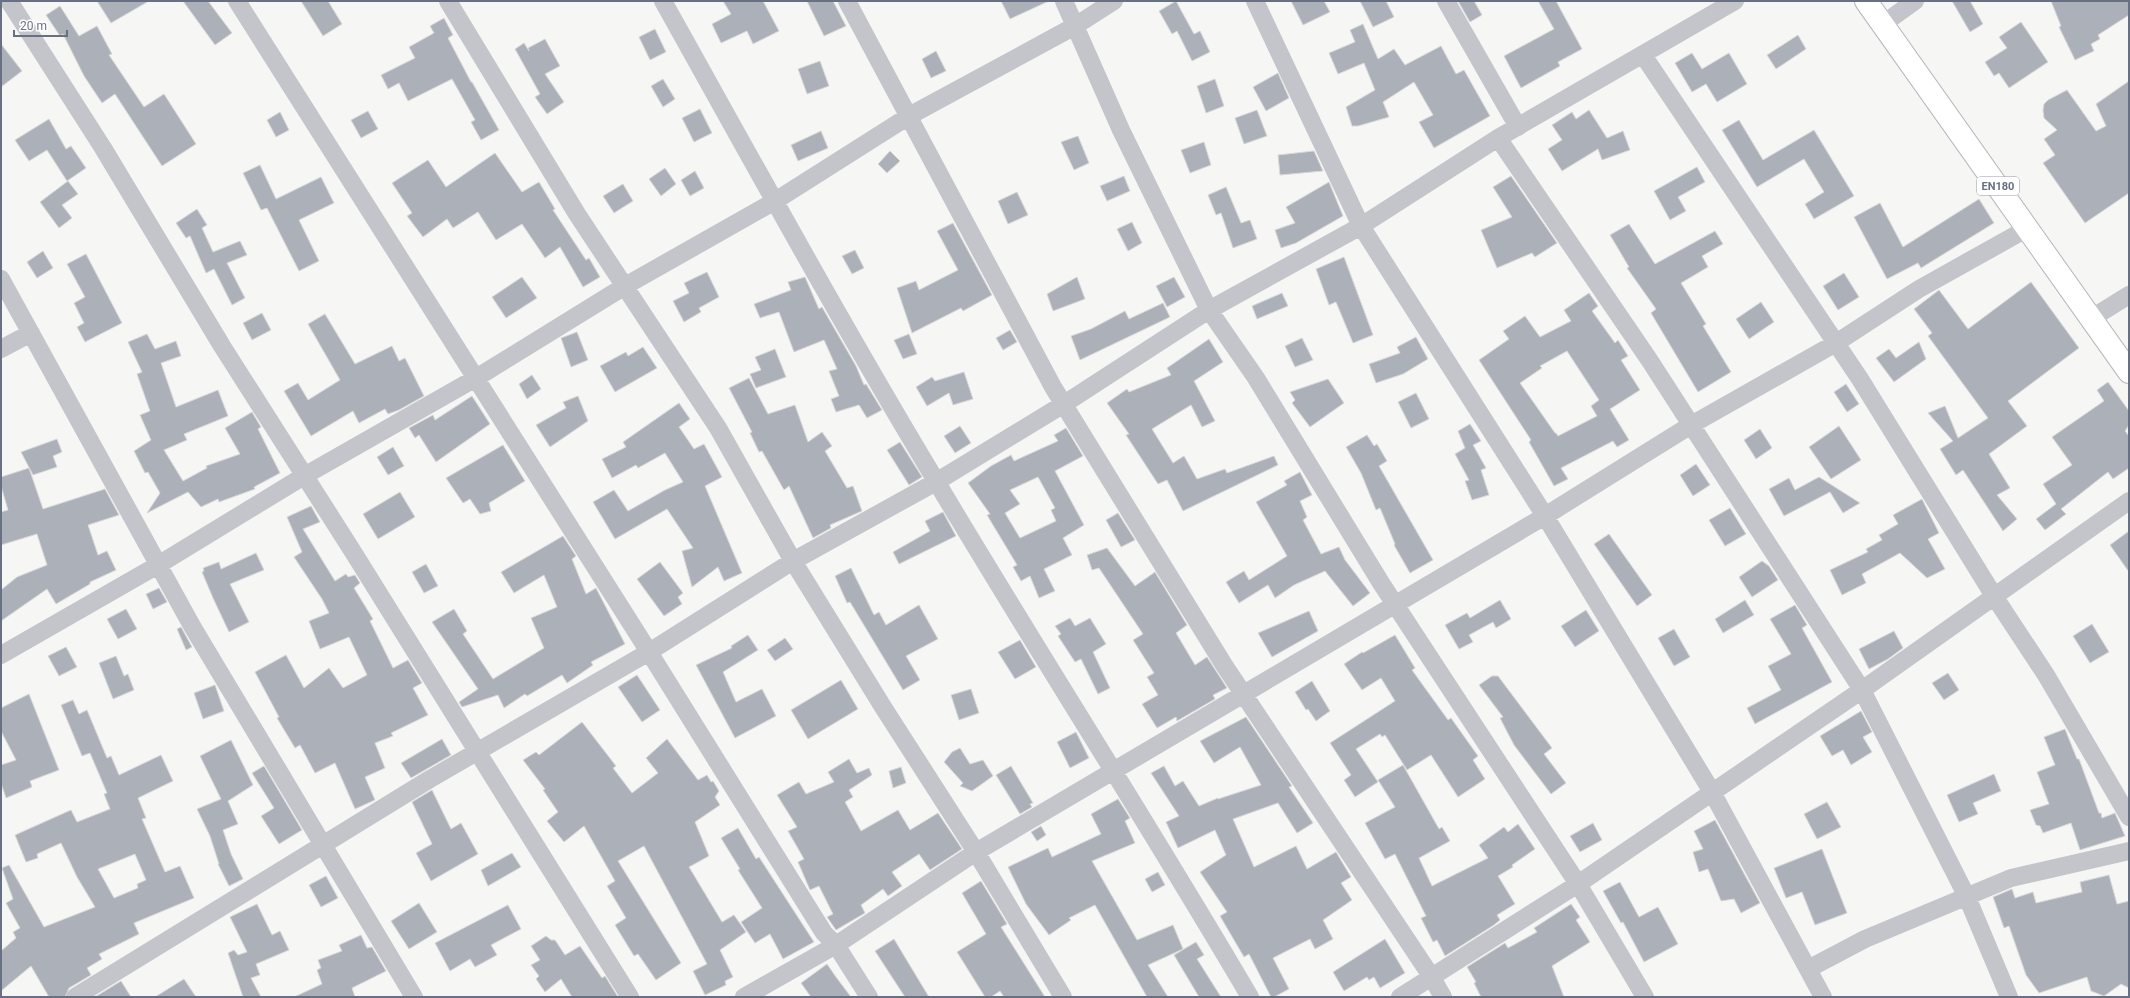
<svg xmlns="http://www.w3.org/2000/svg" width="2130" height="998" font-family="Roboto,sans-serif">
	<rect width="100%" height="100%" fill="#f6f7f4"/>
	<!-- building -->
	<path fill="#acb0b9" stroke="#d8d9d7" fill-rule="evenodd" d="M97,1H149L111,23Z
		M183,1H208L232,33L215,45Z
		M301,1H328L342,24L323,36Z
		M723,1H763L779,31L753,44L747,31L721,43L712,24L731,14Z
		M807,1H833L846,26L824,36Z
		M1001,1H1049L1010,19Z
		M1176,1L1194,34L1200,31L1210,52L1192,61L1177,31L1172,34L1159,11Z
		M1291,1H1324L1330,12L1303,25Z
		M1360,1H1386L1394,17L1373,27Z
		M1458,1H1474L1482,15L1470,22Z
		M1538,1H1556L1582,49L1558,62L1560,66L1521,88L1504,56L1554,29Z
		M1952,1H1970L1983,24L1970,32Z
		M2051,1H2129V15L2098,35L2100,39L2091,44L2094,51L2075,60L2059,27L2061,26Z
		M60,6L79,36L97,26L112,54L109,55L144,107L164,94L196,144L162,166L115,94L102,103L84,76L63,34L60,36L46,15Z
		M444,18L453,35L448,38L471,82H472L499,130L481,140L471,122L475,120L452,79L408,101L399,83L388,89L381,75L415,58L409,47L434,33L430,26Z
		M2021,22L2048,62L2009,88L1999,73L1994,76L1985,62L2007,48L1999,37Z
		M1363,24L1378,59L1394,49L1405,65L1441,46L1456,74L1464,70L1490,116L1434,148L1419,122L1433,115L1414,82L1383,102L1389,117L1358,126H1352L1346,107L1375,90L1364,63L1338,74L1329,53L1355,42L1350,30Z
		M655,29L666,52L650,60L639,37Z
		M1798,35L1806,49L1776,69L1767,55Z
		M545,39L560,66L545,74L564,102L547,114L535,97L540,94L515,49L524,43L529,51L528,48Z
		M1,44L22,71L1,87Z
		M936,51L946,71L931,78L922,59Z
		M1692,53L1702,69L1729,53L1747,84L1717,102L1706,84L1692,92L1675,63Z
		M820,61L829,86L807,94L798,69Z
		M1278,73L1289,98L1266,111L1253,87Z
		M663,79L675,99L663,107L651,86Z
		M1215,79L1224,106L1206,113L1197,86Z
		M2129,81V193L2085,223L2043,163L2055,155L2044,139L2057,130L2044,118L2043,110L2044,104L2048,100L2067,90L2096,131L2106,126L2096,104Z
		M700,109L712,133L694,142L682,118Z
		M1257,110L1267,136L1244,144L1235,118Z
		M1589,110L1607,138L1623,131L1630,150L1602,160L1598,149L1562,171L1548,149L1562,140L1552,125L1572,112L1576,119Z
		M368,111L378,129L361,138L351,120Z
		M280,112L289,130L276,137L267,120Z
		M49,119L66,149L71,146L86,168L67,181L47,150L29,161L15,140Z
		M1739,120L1763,160L1814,130L1854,196L1814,219L1805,204L1824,192L1804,159L1757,187L1722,130Z
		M821,131L828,148L798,161L791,145Z
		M1078,136L1089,163L1074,170L1061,142Z
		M1204,142L1211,165L1190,173L1181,150Z
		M890,151L900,161L887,173L878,164Z
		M1314,151L1323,171L1280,175L1278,155Z
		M495,153L522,192L539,182L555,209L553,210L586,260L589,258L600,277L583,287L560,247L545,258L522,224L496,240L478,212L453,228L447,219L423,237L407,216L412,213L392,183L428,160L446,187Z
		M260,165L276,199L321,177L334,203L299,220L319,261L299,271L267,208L261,210L243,173Z
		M1697,167L1705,182L1678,197L1686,211L1670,220L1654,191Z
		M665,168L676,184L661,196L649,179Z
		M695,171L704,188L690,196L681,180Z
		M1124,176L1130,191L1107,201L1100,186Z
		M1511,176L1557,243L1535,257L1532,253L1497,268L1481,230L1512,217L1493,187Z
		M68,181L78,194L62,205L72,218L59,228L40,202Z
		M1329,182L1343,216L1296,243L1281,248L1275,230L1295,223L1286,207Z
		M623,184L633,201L614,213L603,196Z
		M1226,187L1241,223L1250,220L1257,239L1233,248L1221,213L1216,215L1208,195Z
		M1017,192L1028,215L1008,224L998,201Z
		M1979,199L1994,223L1921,268L1918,263L1887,279L1854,217L1880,203L1903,247Z
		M197,209L207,225L202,228L213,252L240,241L247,255L227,263L245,298L232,305L214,269L206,273L190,236L186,238L176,223Z
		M1132,222L1142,243L1128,251L1117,229Z
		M953,223L992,295L963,311L961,308L912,333L897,288L916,281L919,290L958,270L937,231Z
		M1629,224L1655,264L1715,231L1723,244L1702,256L1708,267L1681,283L1706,324L1703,326L1731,372L1698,392L1651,313L1656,309L1627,268L1629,267L1610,235Z
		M855,250L864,268L852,274L842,256Z
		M43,251L53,268L37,278L27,262Z
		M86,254L122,323L85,342L77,327L84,323L74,303L85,297L67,264Z
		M1344,257L1373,335L1353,343L1336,302L1329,305L1316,269Z
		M707,272L719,297L699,308L701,312L684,322L673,301L689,293L684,283Z
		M1844,273L1859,297L1838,310L1823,286Z
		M522,277L537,298L506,318L492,297Z
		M805,277L819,309L822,307L856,366L864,385L866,384L882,410L867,418L859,405L836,412L831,399L839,396L829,371L837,369L824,340L794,352L779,312L760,318L754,304L791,290L788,282Z
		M1077,277L1085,299L1053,311L1047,294Z
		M1174,277L1185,297L1167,307L1156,286Z
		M2031,282L2079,348L2008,401L2027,426L1989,454L2010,488L1997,495L2017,519L2003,531L1963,470L1956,475L1940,449L1953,441L1928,413L1945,406L1958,438L1988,418L1928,336L1932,333L1914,309L1939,290L1968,329Z
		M1282,293L1288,306L1257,319L1252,306Z
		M1589,293L1598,306L1592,311L1615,343L1618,340L1628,356L1621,360L1640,390L1610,409L1629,440L1617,447L1613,441L1561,468L1568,479L1554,486L1529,442L1531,440L1479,360L1509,339L1503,331L1525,316L1540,337L1571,321L1564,310ZM1567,351L1599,400L1591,406L1597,416L1558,436L1556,433H1555L1520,383L1542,368L1540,366Z
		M1761,302L1774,322L1749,339L1736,319Z
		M1163,303L1170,317L1080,360L1071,336L1091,329L1125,311L1129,319Z
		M262,313L271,330L252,340L243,323Z
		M325,314L355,364L392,346L399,361L405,358L424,396L399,410L388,414L385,409L359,423L353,411L311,436L284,391L298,383L308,400L340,380L308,324Z
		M1010,330L1017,342L1003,350L996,338Z
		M577,332L588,360L571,367L561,338Z
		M147,334L155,349L176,341L181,356L161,363L176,407L218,390L228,416L184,434L187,440L164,450L183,481L207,468L206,466L240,454L225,428L252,412L261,427L258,429L280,473L254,487L255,489L219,502L218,499L201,507L188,492L147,513L160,493L148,472L145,473L134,451L151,440L140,415L150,411L137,374L142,372L128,342Z
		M909,334L917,354L903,359L894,340Z
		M1416,337L1428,359L1403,374L1376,383L1369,364L1400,353L1397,347Z
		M1302,338L1313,360L1295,367L1285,346Z
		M1209,339L1223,362L1194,381L1215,421L1202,427L1191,405L1152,429L1173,463L1184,456L1197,479L1225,469L1227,473L1274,456L1278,465L1183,511L1167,480L1158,484L1126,435L1129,434L1107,403L1127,389L1129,392L1171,375L1167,368Z
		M1919,342L1926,359L1894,382L1876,358L1889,349L1896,358Z
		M643,347L657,368L615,392L600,366L626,352L628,356Z
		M775,349L786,377L756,388L750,374L761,370L755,357Z
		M964,372L973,399L953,405L949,393L927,406L916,387L932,377L935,381Z
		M532,375L541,389L527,399L519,384Z
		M749,378L768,414L795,405L808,442L822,432L832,446L825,451L847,488L853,486L862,511L830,525L831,528L813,538L789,486L784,490L762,451L759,452L750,433L752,432L729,388Z
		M1328,379L1344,403L1310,427L1292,403L1295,400L1290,392Z
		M2108,382L2129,411V425L2125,431L2129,436V468L2113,479L2108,472L2061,509L2066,514L2045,530L2036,519L2056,504L2043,484L2072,465L2052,437L2104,401L2097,390Z
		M1846,384L1859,404L1847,412L1834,392Z
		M1416,393L1429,419L1411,428L1398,402Z
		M472,396L490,424L436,462L419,435L415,438L409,428L433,415L435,420Z
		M578,396L588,421L550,447L536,425L566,408L563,402Z
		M679,403L690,419L679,427L694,449L704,444L722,477L705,486L742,573L724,581L718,567L692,587L682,551L693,548L667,509L615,539L593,502L614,490L628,511L665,490L683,482L665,453L638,468L636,465L612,478L602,459L626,447L623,442Z
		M1470,424L1481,441L1473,445L1486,468L1481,470L1489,495L1472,500L1465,481L1469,480L1455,454L1465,448L1458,431Z
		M960,426L971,443L955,453L944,436Z
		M1839,426L1861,460L1831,479L1809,447Z
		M1066,428L1083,456L1055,471L1084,525L1063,538L1072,555L1044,569L1055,591L1039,598L1030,576L1021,581L1013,567L1017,565L987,515L990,514L968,483L991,466L1011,455L1014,461L1058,441L1054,435ZM1038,477L1055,508L1051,510L1056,521L1020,538L1005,513L1020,504L1010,490Z
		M1760,429L1772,448L1756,459L1744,440Z
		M1367,435L1374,446L1377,444L1387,461L1379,466L1433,560L1410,573L1394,545L1395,544L1380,508L1376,510L1361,473L1346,447Z
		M57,439L62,452L53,456L57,467L33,475L21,452Z
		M900,442L922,477L909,485L887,450Z
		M503,445L525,481L489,503L491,511L480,514L470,499L463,503L446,478Z
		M393,447L404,466L388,475L377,457Z
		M1696,464L1710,485L1693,496L1680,475Z
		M29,468L43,509L105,489L119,515L88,525L98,555L107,551L116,570L90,582V584L56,604L47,589L1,621V590L17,577L47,565L37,534L1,545V512L8,510L1,486V477Z
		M1300,472L1312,495L1300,501L1307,517L1303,520L1321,554L1339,547L1345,560L1370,593L1353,606L1325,571L1294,585L1275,598L1268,585L1239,603L1226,582L1244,571L1249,580L1287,556L1256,502L1287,485L1284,481Z
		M1819,477L1860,503L1843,513L1830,492L1784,516L1769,489L1789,478L1795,490Z
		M400,492L415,517L378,539L363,514Z
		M1922,499L1939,533L1928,539L1945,569L1927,578L1900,553L1862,574L1866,583L1842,595L1830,570L1868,552L1866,549L1882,540L1879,535L1898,524L1893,515Z
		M311,506L320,522L303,529L335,581L346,574L348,577L355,575L360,583L354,588L373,619L370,621L393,668L408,660L422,683L413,688L428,715L391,733L393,736L375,743L385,768L365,777L375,800L355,809L335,763L315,773L300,745L295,748L277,718L279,717L255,672L286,655L304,688L329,668L343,688L367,675L349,637L320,649L309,621L329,613L322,599L294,557L302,552L287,517Z
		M1730,508L1746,534L1725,546L1709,520Z
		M943,512L956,536L899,564L893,552L930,531L925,521Z
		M1118,513L1135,540L1121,547L1106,520Z
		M2129,531V572L2110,545Z
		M1609,534L1652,595L1637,606L1594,544Z
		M563,536L576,556L572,559L586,594L596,588L625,644L591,662L593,665L567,683L562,675L527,696L525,694L504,708L498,695L462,707L459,702L478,689L432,622L454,609L467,631L463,634L493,679L544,648L531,618L557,607L544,575L514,593L501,572Z
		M1107,548L1135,586L1155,572L1187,625L1176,633L1195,665L1207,657L1227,688L1213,695L1215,699L1177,721L1176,717L1157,728L1142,704L1158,695L1147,677L1154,673L1133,640L1143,634L1099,568L1092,570L1087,555Z
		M256,553L264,570L230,584L249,622L229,632L213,598L202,572L204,571L203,568L219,562L221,569Z
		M1762,561L1769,566L1778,580L1752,597L1739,577Z
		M660,562L683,593L678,597L682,604L664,616L637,579Z
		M426,564L438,586L424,593L412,572Z
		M851,568L874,615L879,612L886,625L919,605L938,639L906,656L920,680L903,690L850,602L847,603L835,576Z
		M159,588L167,602L153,609L146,594Z
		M1500,600L1511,619L1496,628L1493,622L1469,635L1473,642L1459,649L1445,625L1467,613L1470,618Z
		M1745,600L1754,615L1723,633L1715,619Z
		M1795,605L1807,625L1802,628L1832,682L1755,724L1747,708L1781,690L1768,666L1791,654L1770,619Z
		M126,609L137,629L118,639L107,619Z
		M1586,610L1599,631L1575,647L1561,626Z
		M1309,611L1318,631L1272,657L1258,633Z
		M1070,618L1075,626L1090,618L1106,644L1093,652L1110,688L1098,694L1081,659L1075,662L1058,636L1061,634L1055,626Z
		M2092,624L2109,652L2090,663L2073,636Z
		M181,627L192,647L186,650L177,629Z
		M1674,629L1690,657L1674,666L1658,638Z
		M1894,631L1903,648L1888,659L1869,669L1859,649Z
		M748,635L758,650L723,672L736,702L762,689L776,716L735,738L696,665L732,648L731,646Z
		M1395,635L1415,668L1412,670L1448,720L1451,718L1478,756L1473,760L1485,779L1458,797L1431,755L1407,770L1385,735L1382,737L1380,734L1356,749L1378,782L1355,797L1344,780L1351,775L1330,743L1395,701L1381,678L1362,690L1344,664L1362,652L1363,653Z
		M785,638L793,649L775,661L767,650Z
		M1020,640L1036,667L1015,679L998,652Z
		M66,647L77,667L59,676L48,656Z
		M116,656L124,676L128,674L134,690L113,699L99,663Z
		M1948,673L1959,690L1944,700L1932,683Z
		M637,675L660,710L642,722L618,687Z
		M1492,676H1498L1552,748L1544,754L1566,783L1551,794L1514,745L1500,718L1503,717L1479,685Z
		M841,680L858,709L808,739L791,710Z
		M1312,681L1330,711L1316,721L1308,709L1306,710L1295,692Z
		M215,685L224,711L203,719L194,693Z
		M971,689L979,713L959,720L951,695Z
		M29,694L59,770L30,781L32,787L6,798L1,783V765L16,760L1,731V708Z
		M73,700L79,714L87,710L107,758L111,756L119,775L161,755L173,781L138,798L146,818L142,819L165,872L180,866L194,898L134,923L139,934L99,954L102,959L87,968L91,975L69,988L65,997H49L31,966L1,991V951L16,938L13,932L20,928L6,903L13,899L2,868L9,865L44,927L95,907L77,877L61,843L37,854L38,858L26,862L15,835L71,810L77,822L110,809L104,794L107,793L90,753L82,756L61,705ZM135,854L146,880L137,884L138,888L114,898L98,869Z
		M1861,711L1872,732L1863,737L1872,752L1851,765L1843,750L1832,756L1820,736Z
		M1246,717L1292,786L1289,787L1313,823L1297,833L1278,803L1233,819L1254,867L1296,846L1307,869L1336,852L1351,877L1341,883L1352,900L1323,920L1333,939L1315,949L1310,939L1273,958L1289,989L1274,997H1271L1249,954L1244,957L1220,916L1227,912L1200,872L1226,855L1215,830L1178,848L1166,822L1179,816L1151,773L1164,766L1175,786L1183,781L1199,806L1218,798V799L1261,785L1240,747L1214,763L1200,741Z
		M582,722L616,766L613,768L632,793L658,773L646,758L667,739L698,780L707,775L711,782L713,781L719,791L715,797L720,805L695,822L709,856L689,867L722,922L734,915L746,932L720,950L733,977L725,981L726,985L705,995L693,971L707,964L644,846L618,861L681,963L656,980L638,954L634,956L615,925L626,918L607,886L615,881L584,826L564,842L547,821L558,812L543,790L545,789L523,760L536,752L539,755Z
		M2065,729L2077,759H2079L2099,813H2101L2102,818L2115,813L2125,836L2080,850L2071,823L2043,833L2040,826L2036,825L2030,810L2049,804L2037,772L2055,765L2044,737Z
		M1076,732L1089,758L1070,768L1057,742Z
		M442,739L451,755L411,778L401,763Z
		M231,740L253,785L228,801L238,824L223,830L231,854L243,879L229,886L218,864H219L210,836L197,809L221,799L200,756Z
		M960,748L970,764L983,760L993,776L972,791L960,786L963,783L944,762L952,752Z
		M849,759L857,773L869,768L872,775L849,790L853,797L845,802L861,831L898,810L910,830L938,813L962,849L930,870L919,854L892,872L902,886L888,896L883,889L861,905L865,913L836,930L827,917L833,914L819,886L810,890L798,862L804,859L788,831L797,827L777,795L799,782L806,794L834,782L828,772Z
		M1403,765L1439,829L1442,827L1450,841L1419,858L1432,886L1488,858L1479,845L1504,827L1508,832L1518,824L1535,849L1512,865L1513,867L1498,876L1515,904L1497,915L1500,920L1494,925L1445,956L1437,940L1433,942L1421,918L1426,916L1395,854L1385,859L1365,823L1395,807L1378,780Z
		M264,766L302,830L279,844L261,816L274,808L252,773Z
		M1011,766L1033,803L1030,804L1032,807L1020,814L996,775Z
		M901,767L906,783L893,788L889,771Z
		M1994,774L2001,791L1973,803L1978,814L1959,822L1947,795Z
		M432,790L451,829L461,823L478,854L431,881L416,853L432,844L412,802Z
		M1118,799L1130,818L1125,821L1135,843L1092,861L1137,940L1173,925L1183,949L1148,965L1168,997H1147L1095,905L1069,918L1071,920L1049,935L1026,904L1008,867L1048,848L1052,857L1101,834L1091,814Z
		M1827,802L1841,827L1817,839L1804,814Z
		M1715,820L1760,903L1741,913L1734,899L1721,901L1708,869L1699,872L1693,852L1703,849L1694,831Z
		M1593,823L1602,840L1580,852L1570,836Z
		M1041,826L1046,835L1037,841L1031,832Z
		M738,828L756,859L759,857L814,942L783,959L770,934L755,943L741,922L762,908L738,870L740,869L721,838Z
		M1822,849L1847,913L1815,925L1802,892L1786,898L1774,868Z
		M512,853L521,867L488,886L481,870Z
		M1158,872L1165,885L1152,892L1145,879Z
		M2109,875L2117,904L2129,901V988L2121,984L2104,996L2091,991L2087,977L2039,993L2026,975L2009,926L2004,928L1993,897L2012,889L2015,898L2033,892L2036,903L2082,892L2080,882Z
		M326,876L338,898L321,907L309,885Z
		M981,881L1007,924L1001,927L1045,997H1004L1000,991L991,997H985L957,952L986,934L962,893Z
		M1620,882L1639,917L1658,907L1678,944L1644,962L1623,922L1621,923L1603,891Z
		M419,903L437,932L409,949L391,921Z
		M257,904L272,935L280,931L289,950L256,964L260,975L251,978L261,997H243L228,953L234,950L238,955L247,952L230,917Z
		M1571,904L1580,917L1576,920L1590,942L1552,966L1564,997H1481L1474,983L1476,982L1467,967L1505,943L1508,948L1537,932L1534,928Z
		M508,905L521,929L491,945L497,955L475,967L470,959L450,971L435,943Z
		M361,935L367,948L372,947L386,971L352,988L355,997H294L322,984L317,970L321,968L318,960L342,951L339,945Z
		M546,936L551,940H555L565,955L580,946L602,978L605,976L618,997H572L561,979L545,992L536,979L539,976L531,965L540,960L531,946Z
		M894,939L909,964L929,997H905L875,951Z
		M1385,939L1405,973L1380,988L1374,977L1369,980L1367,977L1344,991L1333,972Z
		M1196,942L1204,955L1197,959L1221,997H1199L1174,955Z
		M827,964L836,977L851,997H811L801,983Z
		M184,979L196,997H155Z
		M121,981L131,997H95Z"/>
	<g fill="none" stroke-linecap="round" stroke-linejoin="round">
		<defs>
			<path id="primary" d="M1866,1L2129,372"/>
		</defs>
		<!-- primary casing -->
		<use href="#primary" stroke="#b4b7bc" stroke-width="24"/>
		<!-- minor -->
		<path stroke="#c3c5ca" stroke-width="18" d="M9,1L103,148L222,346L355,555L630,997
			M237,1L649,652L824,933L836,945L869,997
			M448,1L577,214L718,428L793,561L883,707L976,852L1063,997
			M663,1C753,162 841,323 936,481C1039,654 1148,823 1250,997
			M847,1L1053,387L1224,665L1431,976L1443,997
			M1064,1L1121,130L1209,310L1256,378L1381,583L1578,884L1645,997
			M1255,1L1361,226L1545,516L1712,792L1823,997
			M1446,1L1518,127
			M1883,24L1915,1
			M1643,55L1860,379L1994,596L2046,675L2129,817
			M1498,138L1650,361L1862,690L1967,897L2009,997
			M1,279L192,626L414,997
			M2092,318L2129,295
			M1,349L31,333
			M1,655L158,565L304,476L476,378L625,286L775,201L909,116L1075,26L1114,1
			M1808,969L1865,939L2011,878L2129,851
			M75,997L430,779L649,652L793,561L936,482L1064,404L1209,310L1361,226L1498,138L1735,1
			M744,997L836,945L976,852L1545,516L1691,425L1836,343L1919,289L2028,228
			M1400,997L1578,884L1862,690L2129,501"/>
		<!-- primary -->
		<use href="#primary" stroke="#fff" stroke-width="22"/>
	</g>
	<g text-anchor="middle" stroke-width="4" stroke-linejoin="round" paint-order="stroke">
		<!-- shield labels -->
		<rect fill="#fff" stroke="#959ba9" stroke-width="1" x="1977" y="177" width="42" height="18" rx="3"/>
		<g font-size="11" font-weight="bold" fill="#687084">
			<text x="1998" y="190">EN180</text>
		</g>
	</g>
	<!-- border -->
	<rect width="2130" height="998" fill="none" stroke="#687084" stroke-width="4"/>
	<!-- scale -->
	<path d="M14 30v6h53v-6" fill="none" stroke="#687084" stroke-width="2"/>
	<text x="20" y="30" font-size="12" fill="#687084" stroke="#ffffff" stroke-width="3" paint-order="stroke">20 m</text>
</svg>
